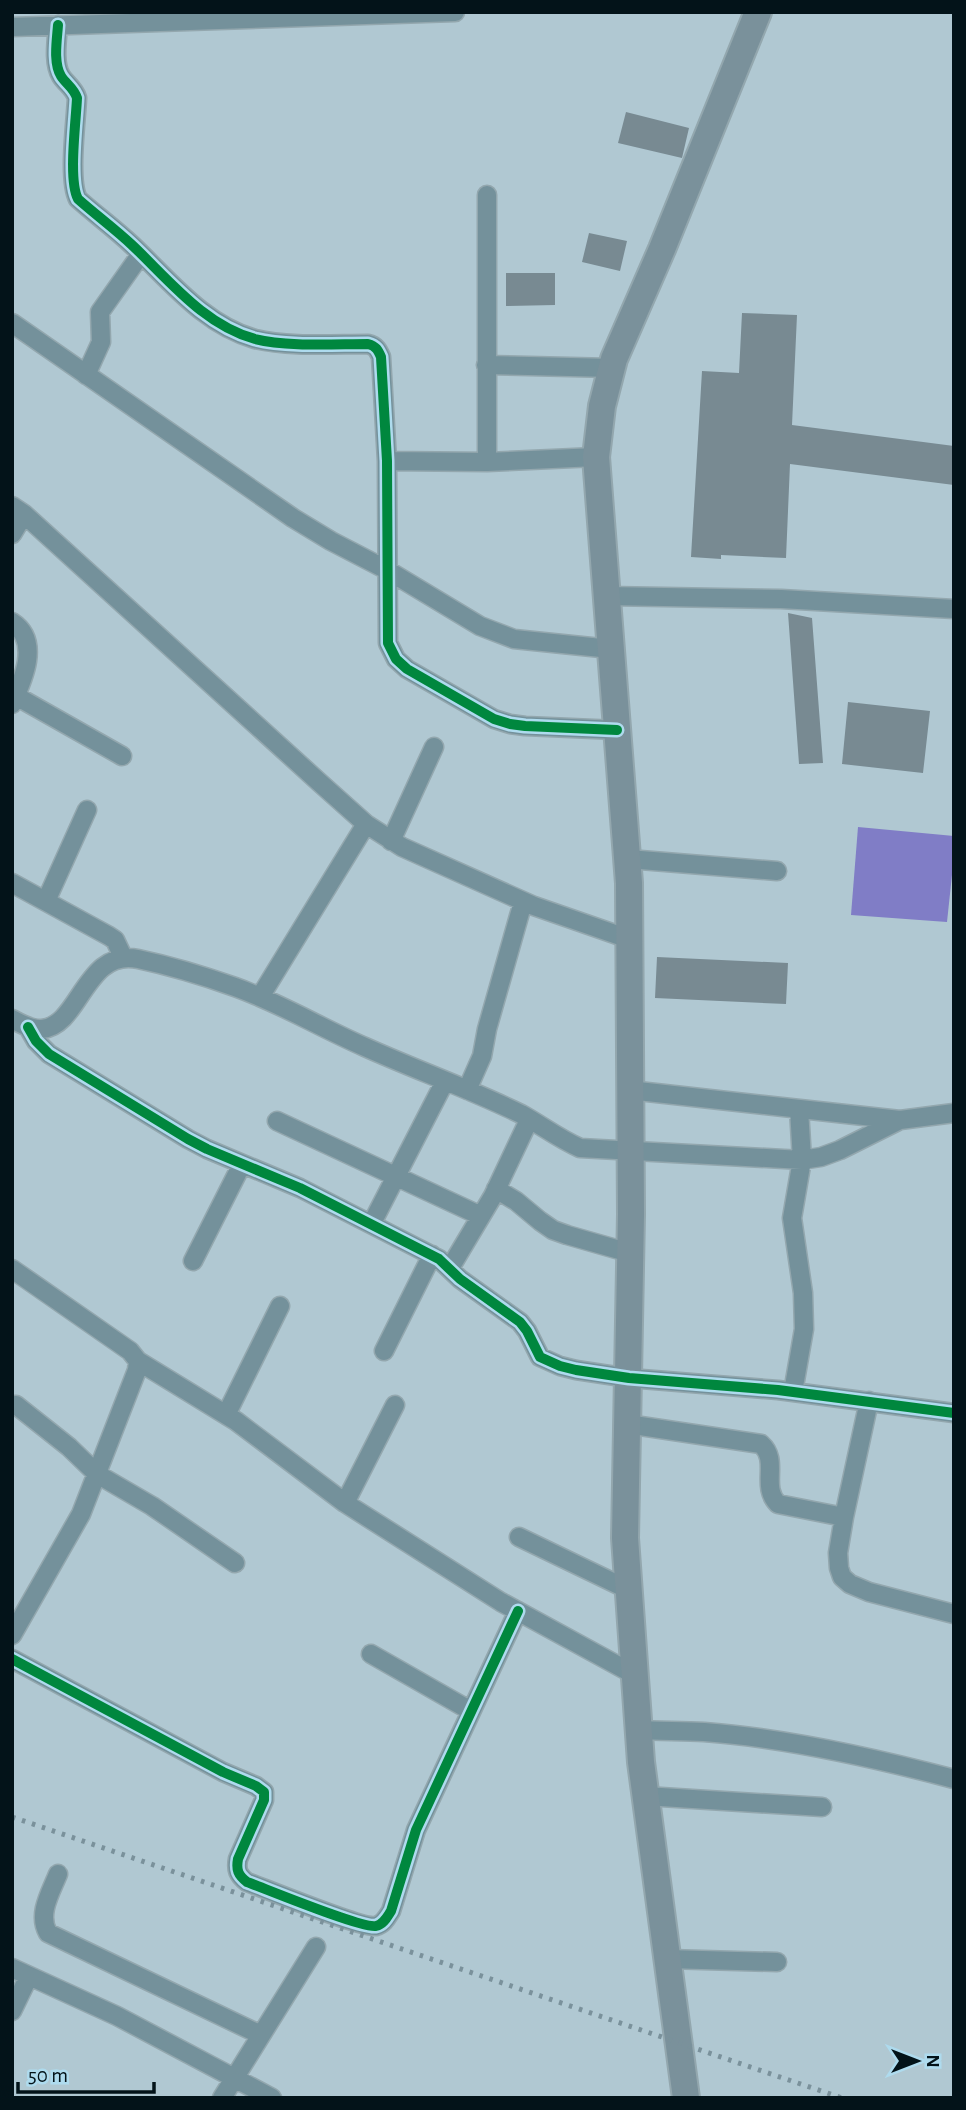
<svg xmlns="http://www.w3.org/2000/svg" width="966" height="2110" font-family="'Alegreya Sans',sans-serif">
	<rect width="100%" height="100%" fill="#b0c8d2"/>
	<!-- water -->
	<path fill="#807dc6" d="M858,827L954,836V856L947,922L851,915Z"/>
	<!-- building -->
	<path fill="#788a92" d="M626,112L689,128L682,158L618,143Z
		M589,233L627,241L620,271L582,262Z
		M506,273H555V305L506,306Z
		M742,313L797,315L792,425L954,446V485L790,464L786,558L721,555V559L691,557L702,371L739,373Z
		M788,613L812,618L823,763L799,764Z
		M848,702L930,711L923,773L842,764Z
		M657,957L788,963L786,1004L655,998Z"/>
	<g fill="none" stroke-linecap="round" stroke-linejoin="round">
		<defs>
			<path id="minor" d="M58,25C57,40 53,63 61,76C66,84 74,88 77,98C76,122 68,180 78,199C96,215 115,229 132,245C169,280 204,325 255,339C287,347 333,344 368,344C376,346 378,350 381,357L387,461L388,643L396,659L407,669L494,719L510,724L525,726L617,730
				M12,27L455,12
				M12,323L293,518L331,541L387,570L480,626L514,639L611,649
				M486,365L612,368
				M86,375L101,342L100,312L141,254
				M387,461L487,462L596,457
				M487,462V195
				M12,506L24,514L319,782L366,824L402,847L534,906L629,939
				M12,534L24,514
				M607,596L781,599L954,609
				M12,622C41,641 23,680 12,704
				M16,696L122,756
				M391,841L434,747
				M628,859L777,871
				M12,883L109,936L115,940L123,957
				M46,901L87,810
				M260,997L366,824
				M12,1019C21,1024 32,1030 42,1029C80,1026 85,948 138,959C171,966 204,976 235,987C280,1003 321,1028 365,1047C416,1070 470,1089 521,1114C541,1125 559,1139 580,1148L802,1160L821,1157L840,1150L900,1120L954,1113
				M28,1027L36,1041L49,1054L188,1139L207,1149L300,1188L439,1259L460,1279L520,1322L527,1331L540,1357L560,1366L576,1370L629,1378L778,1390L954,1413
				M467,1090L482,1056L487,1029L523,902
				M629,1090L900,1120
				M277,1121L481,1216
				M496,1189L516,1201L540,1221L553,1230L567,1235L630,1253
				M372,1223L445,1081
				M193,1261L242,1164
				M450,1268L493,1196L529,1120
				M12,1269L130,1351L138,1361L137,1370L81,1514L12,1635
				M384,1351L432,1255
				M138,1361L236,1421L345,1503L501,1602L635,1675
				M793,1392L804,1329L803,1293L792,1218L802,1160L799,1109
				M869,1401L844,1517L838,1553L839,1568L842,1577L850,1584L869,1592L954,1614
				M16,1405L69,1447L97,1474L152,1506L235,1563
				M226,1415L280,1306
				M627,1424L761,1444C780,1461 760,1486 778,1504L844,1517
				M345,1503L395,1405
				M519,1537L629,1590
				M371,1654L471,1711
				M12,1659L223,1772L256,1786L264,1792V1800L238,1859C236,1870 238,1875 247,1882C266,1889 363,1929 376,1926C384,1924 387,1917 391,1911L416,1830L518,1611
				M639,1730C660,1731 682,1731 704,1732C785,1738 875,1758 954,1779
				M645,1796L822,1807
				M58,1874C51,1892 37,1914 48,1933L261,2035
				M667,1959L777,1962
				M12,1968L117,2016L272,2098
				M12,2011L29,1976
				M222,2098L316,1947"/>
			<path id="highway" d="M686,2098L641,1762L625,1538L631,1214L629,883L596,457L602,406L614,359L662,249L758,12"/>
		</defs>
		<!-- minor casing -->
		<use href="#minor" stroke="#93a7ae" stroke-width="21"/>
		<!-- highway casing -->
		<use href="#highway" stroke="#93a7ae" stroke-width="30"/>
		<!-- minor -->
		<use href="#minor" stroke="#74919b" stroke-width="18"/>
		<!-- highway -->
		<use href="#highway" stroke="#7a919b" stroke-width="26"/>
		<!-- rail -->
		<path stroke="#7a919b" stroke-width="5" stroke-dasharray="3.5 7" stroke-linecap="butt" d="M12,1817L842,2098"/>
		<defs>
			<path id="cycleway" d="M58,25C57,40 53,63 61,76C66,84 74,88 77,98C76,122 68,180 78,199C96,215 115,229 132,245C169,280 204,325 255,339C287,347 333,344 368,344C376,346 378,350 381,357L387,461L388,643L396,659L407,669L494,719L510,724L525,726L617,730
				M28,1027L36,1041L49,1054L188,1139L207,1149L300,1188L439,1259L460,1279L520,1322L527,1331L540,1357L560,1366L576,1370L629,1378L778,1390L954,1413
				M12,1659L223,1772L256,1786L264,1792V1800L238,1859C236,1870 238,1875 247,1882C266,1889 363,1929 376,1926C384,1924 387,1917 391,1911L416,1830L518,1611"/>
		</defs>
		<!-- cycleway casing -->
		<use href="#cycleway" stroke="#aedbee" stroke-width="15"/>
		<!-- cycleway -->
		<use href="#cycleway" stroke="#00873e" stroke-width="10"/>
	</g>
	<!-- border -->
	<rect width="966" height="2110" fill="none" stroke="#031319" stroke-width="28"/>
	<!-- north arrow -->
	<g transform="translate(917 2061) rotate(90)" stroke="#aedbee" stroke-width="5" paint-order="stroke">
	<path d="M0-5L12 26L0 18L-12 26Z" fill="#031319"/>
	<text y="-10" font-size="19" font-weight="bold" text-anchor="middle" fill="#031319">N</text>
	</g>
	<!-- scale -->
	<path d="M18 2082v10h136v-10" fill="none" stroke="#031319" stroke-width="3.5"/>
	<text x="28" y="2082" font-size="21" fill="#031319" stroke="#aedbee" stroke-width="5" paint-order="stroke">50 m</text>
</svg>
